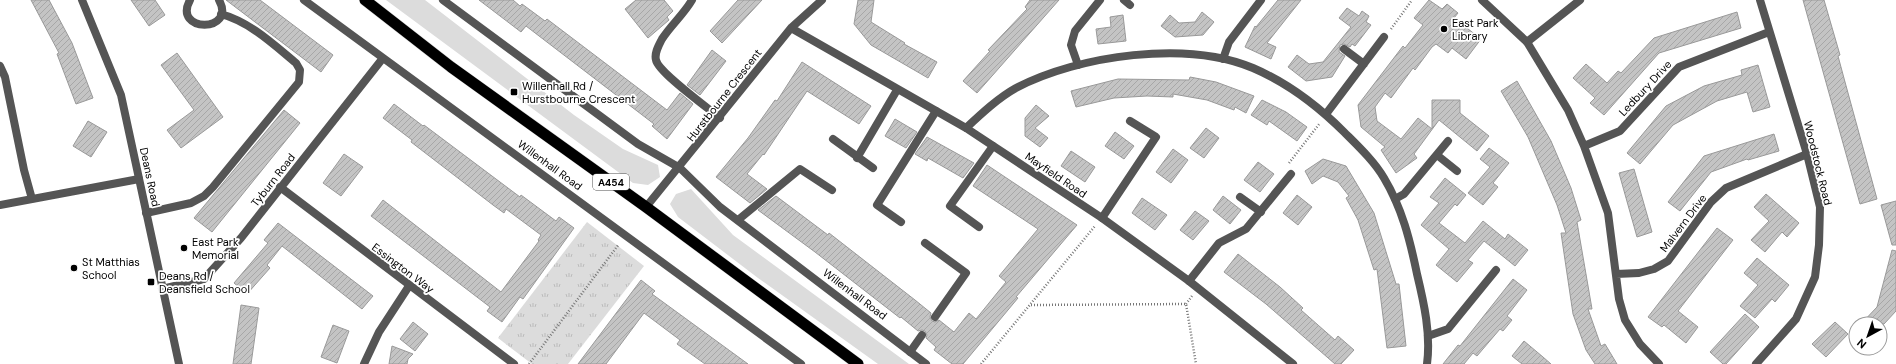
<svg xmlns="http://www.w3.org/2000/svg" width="1896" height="364" font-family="'DM Sans',sans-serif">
	<defs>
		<pattern id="park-tufts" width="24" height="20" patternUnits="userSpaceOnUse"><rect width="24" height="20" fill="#dcdcdc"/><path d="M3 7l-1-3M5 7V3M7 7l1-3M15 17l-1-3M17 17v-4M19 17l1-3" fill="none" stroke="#bbb"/></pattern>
		<pattern id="building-hatch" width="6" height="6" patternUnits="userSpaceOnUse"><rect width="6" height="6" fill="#c4c4c4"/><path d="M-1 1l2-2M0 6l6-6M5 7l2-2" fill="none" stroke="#a7a7a7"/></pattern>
	</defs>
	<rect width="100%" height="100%" fill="#fff"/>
	<!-- grass -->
	<path fill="#dcdcdc" d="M386,0H425L574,115L623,149L658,165L660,177L648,185L633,183Z
		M691,189L733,235L909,364H878L758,278L678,217L670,204L676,194Z"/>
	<!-- park -->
	<path fill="url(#park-tufts)" d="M587,222L644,266L568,364H532L498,338Z"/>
	<!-- building -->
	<path fill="url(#building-hatch)" stroke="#999" d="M31,0H49L72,43L93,98L76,104L57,54L59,53Z
		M131,0H155L165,15L149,26Z
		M226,0H260L333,55L321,72Z
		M479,0H513L520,6L522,4L545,21L547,19L667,110L680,93L693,104L667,139L652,126L654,124L526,26L521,32Z
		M636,0H664L673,11L667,17L669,20L648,38L625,9Z
		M738,0H762L722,43L710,31Z
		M858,0H874L871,22L905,43L904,44L937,62L928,78L871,45L854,24Z
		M1030,0H1059L977,93L963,81L990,51L988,50L1027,9L1025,7Z
		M1278,0H1301L1267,43L1276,47L1271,59L1245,47L1255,26L1256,27Z
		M1429,0L1442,9L1447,4L1458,13L1454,18L1481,39L1466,59L1452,48L1448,53L1436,44L1432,47L1415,70L1413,68L1391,98L1385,93L1375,107L1377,121L1401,139L1418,118L1432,129V100H1460V113L1489,136L1477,151L1439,120L1414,154L1417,158L1396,173L1381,150L1385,147L1361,127L1358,105L1403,46L1405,48L1423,25L1414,18Z
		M1803,0H1824L1840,55L1838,56L1845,82L1877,199L1860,204Z
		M1347,8L1359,16L1362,11L1369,16L1366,22L1371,25L1355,46L1352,44L1350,47L1344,44L1340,45L1339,52L1345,56L1332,77L1306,81L1288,67L1297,55L1309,64L1323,62L1351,27L1339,18Z
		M1202,12L1214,22L1203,35L1175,37L1161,26L1170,15L1179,23L1195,22Z
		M1737,12L1741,28L1659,53L1604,115L1590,103L1595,98L1573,78L1586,64L1607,83L1618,71L1621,73L1654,38Z
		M1123,15L1126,41L1098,44L1096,29L1111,27L1110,17Z
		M712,50L726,61L700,95L687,85Z
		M177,53L223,117L181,148L167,130L194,110L161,65Z
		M802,62L871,106L859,124L807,91L764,155L763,154L747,174L767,189L750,203L716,177L748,138L775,100L777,101Z
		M1758,65L1770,107L1753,112L1747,92L1717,101L1673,125L1640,164L1627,153L1666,106L1704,86L1742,75L1741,70Z
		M1190,77L1216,82L1254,96L1246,113L1235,107L1234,110L1207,100L1173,94V97L1147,96L1114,98L1076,107L1071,91L1118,79L1189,80Z
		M1517,81L1551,141L1571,188L1581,220L1577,222L1592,309H1588L1601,346L1605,344L1617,364H1595L1586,350L1573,314L1561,233H1566L1557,205L1528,137L1501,91Z
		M1262,100L1286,112L1307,127L1297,141L1269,121L1267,125L1251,115Z
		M394,104L423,126L424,125L520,197L521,195L556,221L559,217L574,228L523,299L520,297L502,322L487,311L490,307L371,216L383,200L501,292L539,241L538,240L541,235L506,209L504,213L493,205L411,142L412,140L383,118Z
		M1036,105L1049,116L1035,128L1048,138L1040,147L1025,136V118Z
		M284,110L300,123L212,232L194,218Z
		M895,119L917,132L906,148L885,136Z
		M88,121L107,132L91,157L73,146Z
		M1206,128L1219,138L1204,158L1190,148Z
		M1115,132L1134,146L1124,159L1105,146Z
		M1774,134L1779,151L1748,160L1747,159L1711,172L1680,211L1668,202L1704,156Z
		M927,137L974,163L963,178L928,158L927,161L915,154Z
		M1489,148L1509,163L1493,183L1498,187L1483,205L1468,193L1490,167L1480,159Z
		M1173,149L1188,160L1171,183L1156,172Z
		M1071,151L1095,167L1085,182L1061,166Z
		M344,154L363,167L341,196L323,183Z
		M1323,159L1346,166L1374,213L1396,284H1399L1406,346L1387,348L1377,269L1374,270L1358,220L1346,198L1349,196L1338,182L1323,176L1312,184L1305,171Z
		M1258,162L1274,174L1260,192L1244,180Z
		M987,165L1077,225L1016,297L1018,298L963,364H952L934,350L936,347L926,338L927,335L925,331L922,330L918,331L901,317L900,318L815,252L758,210L776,196L828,235L829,233L915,300L931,313L930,317L932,321L935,322L939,320L954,332L969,313L976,319L1006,282L999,276L1038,229L973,186Z
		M1634,169L1652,232L1637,237L1619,173Z
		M1445,178L1466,195L1457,206L1455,204L1439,223L1465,243L1483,221L1505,239L1508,234L1528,250L1515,266L1484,241L1468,260L1473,263L1457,282L1436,265L1449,249L1421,225L1439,203L1430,197Z
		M1766,194L1799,223L1787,237L1782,232L1765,252L1751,240L1769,221L1754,207Z
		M1297,195L1312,207L1298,225L1283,213Z
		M1223,196L1241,210L1230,224L1213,210Z
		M1142,198L1167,215L1155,230L1132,213Z
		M1896,201V245H1892L1881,205Z
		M1195,211L1209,221L1193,240L1180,230Z
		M278,223L373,296L362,309L282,246L267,265L270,268L247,294L234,283L268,243L264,240Z
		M1717,228L1733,240L1678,311L1698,327L1686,343L1664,325L1662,327L1648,317Z
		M1892,250L1896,251V311L1884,324H1861L1877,307Z
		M1238,254L1280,287L1303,308L1301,310L1335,340L1338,336L1354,350L1341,364H1335L1266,304L1224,272Z
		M1757,258L1789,285L1775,302L1772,299L1755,318L1740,306L1758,285L1744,273Z
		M1513,279L1527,290L1507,316L1512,320L1503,331L1500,329L1477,356L1473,353L1464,364H1443L1458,345L1460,346Z
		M641,280L655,291L652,294L748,364H705L677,344L680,340L644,313L606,364H578Z
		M241,305L259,308L251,364H233Z
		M1745,314L1759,327L1726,364H1723L1710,352Z
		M413,322L428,334L415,351L400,339Z
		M1835,322L1848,334L1826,357L1812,344Z
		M333,325L349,331L337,363L321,357Z
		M1524,341L1543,357L1551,364H1522L1512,356Z
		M392,346L413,354L408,359L407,364H389Z"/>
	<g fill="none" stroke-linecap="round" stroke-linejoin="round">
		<defs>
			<path id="trunk" d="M365,0L451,67L646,207L858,364"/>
		</defs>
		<!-- trunk casing -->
		<use href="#trunk" stroke="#dbdbdb" stroke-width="12"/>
		<!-- path -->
		<path stroke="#777" stroke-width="2.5" stroke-dasharray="1 2" stroke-linecap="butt" d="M1391,29L1412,0
			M1289,163L1320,123
			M1186,304L1192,296
			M1031,305L1186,304L1196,364
			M529,364L619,244
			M981,364L1095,226"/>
		<!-- service -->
		<path stroke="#555" stroke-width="8" d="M190,0C172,33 237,33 219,0
			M1124,0L1130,5
			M1527,42L1580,0
			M1344,49L1364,64
			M1223,59L1229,42L1261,0
			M1078,65L1071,45L1075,31L1100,0
			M0,66L5,77L24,170L32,199
			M1326,114L1384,37
			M833,139L873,168
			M1437,155L1457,171
			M857,158L897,90
			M1240,197L1261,212
			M1395,199L1404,194L1448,141
			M0,205L139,179
			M146,213L191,203L204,196L213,187L299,82L300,70L296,63C273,44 250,22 221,14
			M1102,218L1156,137L1130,121
			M738,220L800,169L832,190
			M901,222L877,205L936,111
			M979,227L950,206L993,146
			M925,243L966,273L935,317
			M1189,281L1219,243L1246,229L1291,174
			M1428,336L1448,329L1496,270
			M910,352L922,335"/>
		<!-- minor -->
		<path stroke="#555" stroke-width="8" d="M304,0L801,364
			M443,0L638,144L680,168L720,207L926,364
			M692,0C684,14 671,25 662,39C659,45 654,53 656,60C658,72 708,108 720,118
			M1482,0L1527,42L1568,110L1584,146L1608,213L1619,299L1625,320L1640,344L1659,364
			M791,28L966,128L1102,218L1189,281L1293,364
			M966,128C981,114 998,98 1016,88C1079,55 1187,40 1253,68C1288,83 1318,106 1344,132C1358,146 1374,161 1384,178C1402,208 1410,240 1417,274C1424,303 1431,334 1427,364
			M1584,146L1620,131L1679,67L1769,32
			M280,187L514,364
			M646,207L791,28L822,0
			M1616,274L1639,273L1654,269L1668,261L1711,202L1726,188L1807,154
			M162,289L204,279L241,238L383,58
			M364,364L379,332L409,286
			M1756,364L1796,319L1815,277L1819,245L1820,207L1807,154L1760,0"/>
		<!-- tertiary -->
		<path stroke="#555" stroke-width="8" d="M82,0L121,95L179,364"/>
		<!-- trunk -->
		<use href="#trunk" stroke="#000" stroke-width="11"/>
	</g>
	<!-- markers -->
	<g fill="#000" stroke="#fff" stroke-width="1.5">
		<circle cx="1444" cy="29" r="4"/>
		<rect x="510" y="88" width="8" height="8" rx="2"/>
		<circle cx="184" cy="248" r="4"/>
		<circle cx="74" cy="268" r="4"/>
		<rect x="147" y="278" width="8" height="8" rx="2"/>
	</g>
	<g text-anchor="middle" stroke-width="3.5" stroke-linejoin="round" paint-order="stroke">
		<!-- shield labels -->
		<rect fill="#fff" stroke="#4c4c4c" stroke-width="1" x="593" y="174" width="36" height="16" rx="3"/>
		<g font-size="10" font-weight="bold" fill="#000">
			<text x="611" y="186">A454</text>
		</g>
		<!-- poi labels -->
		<g font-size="11" fill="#000" stroke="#fff" text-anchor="start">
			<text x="1452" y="27">East Park<tspan x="1452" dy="13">Library</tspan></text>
			<text x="522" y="90">Willenhall Rd /<tspan x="522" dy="13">Hurstbourne Crescent</tspan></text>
			<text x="192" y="246">East Park<tspan x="192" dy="13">Memorial</tspan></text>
			<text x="82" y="266">St Matthias<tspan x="82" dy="13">School</tspan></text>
			<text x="159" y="280">Deans Rd /<tspan x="159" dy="13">Deansfield School</tspan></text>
		</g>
		<!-- street labels -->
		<g font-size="11" fill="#000" stroke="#fff">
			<text transform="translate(1645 88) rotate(-47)" y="4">Ledbury Drive</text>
			<text transform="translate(724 95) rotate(-52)" y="4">Hurstbourne Crescent</text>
			<text transform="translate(1818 163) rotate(76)" y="4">Woodstock Road</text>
			<text transform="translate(550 165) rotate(36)" y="4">Willenhall Road</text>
			<text transform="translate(1056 175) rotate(34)" y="4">Mayfield Road</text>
			<text transform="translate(150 177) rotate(78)" y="4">Deans Road</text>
			<text transform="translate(273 180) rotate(-52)" y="4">Tyburn Road</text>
			<text transform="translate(1683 223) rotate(-53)" y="4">Malvern Drive</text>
			<text transform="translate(403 268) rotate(37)" y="4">Essington Way</text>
			<text transform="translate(855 294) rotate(37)" y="4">Willenhall Road</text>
		</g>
	</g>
	<!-- north arrow -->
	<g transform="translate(1868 336) rotate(220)"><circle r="19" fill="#ffffff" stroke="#999999"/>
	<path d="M0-3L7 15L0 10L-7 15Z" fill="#000000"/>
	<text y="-6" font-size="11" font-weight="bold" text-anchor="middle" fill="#000000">N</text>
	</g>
</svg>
